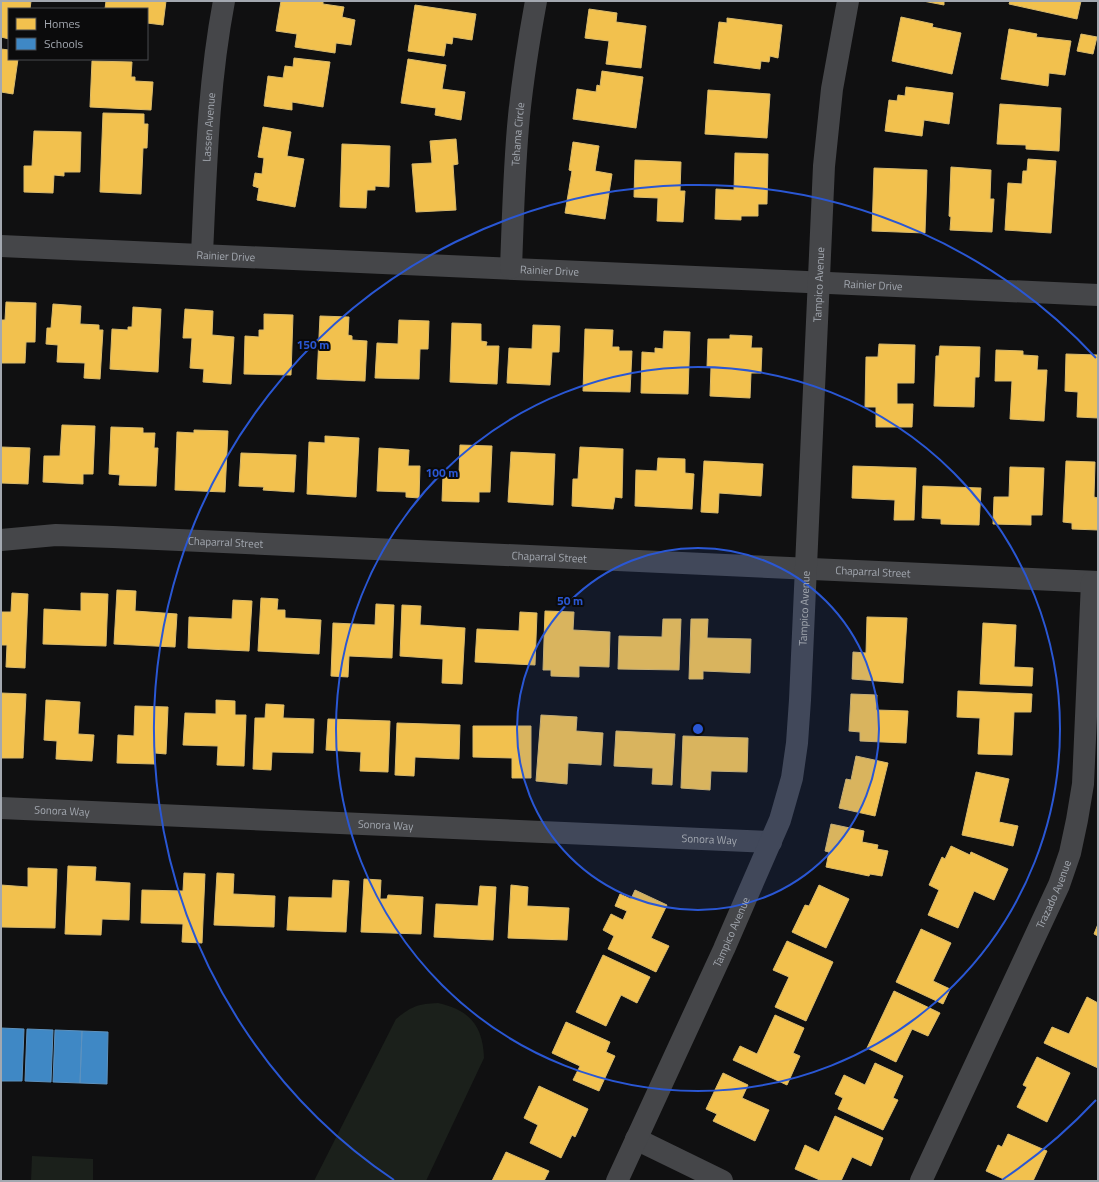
<svg xmlns="http://www.w3.org/2000/svg" width="1099" height="1182" font-family="'Titillium Web',sans-serif">
	<rect width="100%" height="100%" fill="#101011"/>
	<!-- green -->
	<path fill="#1b201b" d="M438,1003C470,1010 483,1026 484,1058L426,1181H314L396,1019C412,1006 418,1004 438,1003Z
		M32,1156L93,1159V1181H31Z"/>
	<!-- homes -->
	<path fill="#f2c14e" stroke="#daba6b" d="M1,1H31L30,9H9V39L1,37Z
		M106,1H166L163,25L147,23V9H105Z
		M281,1H323V4L344,7L342,17L355,20L351,45L336,43L335,53L295,47L297,34L276,31Z
		M923,1H944V5Z
		M1010,1H1081L1077,19L1009,4Z
		M415,5L476,14L472,40L453,37L452,44L446,43L444,56L408,51Z
		M589,9L617,13L616,22L646,26L641,68L606,64L609,41L585,38Z
		M901,17L933,24L932,27L961,33L952,74L892,61Z
		M727,18L782,25L778,58L770,56L769,62L761,61L760,69L714,63L719,22L727,23Z
		M1009,29L1037,34L1036,37L1071,41L1065,75L1049,73L1048,86L1001,79Z
		M1081,34L1097,37L1093,54L1077,51Z
		M1,49L9,50V59H18L13,94L1,92Z
		M294,58L330,62L323,107L292,102V110L264,106L268,76L283,78L285,66L293,67Z
		M408,59L446,65L442,89L465,92L461,120L435,115L436,108L401,103Z
		M92,61L132,62L131,77H135V81L153,82L151,110L90,107Z
		M602,71L643,77L636,128L573,119L577,89L596,92L597,85L600,86Z
		M906,87L953,93L949,124L924,120L922,136L885,131L889,100L897,101L898,95L905,96Z
		M708,90L770,94L767,138L705,134Z
		M1000,104L1061,108L1059,151L1026,149V145L997,144Z
		M103,113L144,114V124H148L147,148H143L141,194L100,192Z
		M263,127L291,132L287,156L304,159L295,207L257,200L259,188L253,186L255,173L262,174L264,158L258,157Z
		M34,131L81,132L80,172H64V176L54,175L53,193L24,192V166H32Z
		M456,139L458,164L453,165L456,210L416,212L412,164L432,163L430,141Z
		M573,142L599,146L595,171L612,174L605,219L565,213L572,171L569,170Z
		M342,144L390,146L389,187L375,186V190H367L366,208L340,207Z
		M735,153L768,154L767,204H758V216H741V220L715,219L716,189L734,190Z
		M1028,159L1056,161L1051,233L1005,230L1008,183L1022,184L1023,171H1027Z
		M635,160L681,162L680,191H685L683,222L657,221L658,198L634,197Z
		M951,167L991,170L990,199H994L992,232L950,230L951,217L949,216Z
		M874,168L927,170L925,233L872,231Z
		M6,302L36,303L35,342H26L25,363H1V320H5Z
		M53,304L81,306L80,324L99,325V330H103L100,379L84,378L85,363L57,362L58,345L46,344L47,328H51Z
		M133,307L161,309L158,372L110,369L112,329L128,330V327H132Z
		M185,309L213,311L212,335L234,337L231,384L203,382L204,369L190,368L192,338H183Z
		M264,314L293,315L291,375L244,374L245,336L259,337V330H264Z
		M320,316L349,317L348,335L352,336V340L367,341L365,381L317,379Z
		M399,320L429,321L428,349H420L419,379L375,378L377,343L398,344Z
		M452,323L481,324V341L487,342L486,346H499L497,384L450,382Z
		M533,325L560,326L559,352H552L550,385L507,383L509,348L532,349Z
		M585,329L613,330L612,347H619V351H632L630,392L583,391Z
		M664,331L690,332L688,394L641,393L642,352L655,353V348L663,349Z
		M730,335L752,336L751,348H762L761,373H751L750,398L710,396L711,367H707L708,339H730Z
		M879,344L915,345L914,383H897V404H913L912,427H876V407H865L866,357H878Z
		M940,346L980,347L979,377H975L974,407L934,406L936,356H939Z
		M996,350L1023,351V355L1038,356L1037,370H1047L1044,421L1010,419L1012,381H995Z
		M1066,354L1098,355V418L1077,417L1078,392L1065,391Z
		M62,425L95,426L93,474H83V484L43,482L44,456H60Z
		M111,427L143,428V433H155L154,448H158L156,486L119,485L120,475L109,474Z
		M194,430L228,431L225,492L175,490L177,432L194,433Z
		M325,436L359,438L356,497L307,494L309,442L325,443Z
		M460,445L492,446L490,492H479V502L442,501L443,475H459Z
		M1,447L30,448L28,484L1,483Z
		M580,447L623,449L622,498L615,497L613,509L572,506L573,479H578Z
		M379,448L409,450L408,466H420L419,498L406,497V492L377,491Z
		M511,452L555,454L553,505L508,502Z
		M241,453L296,455L294,492L263,490L264,487L239,486Z
		M658,458L685,459V473L694,474L692,509L635,506L636,470L657,471Z
		M704,461L763,464L761,496L719,493L718,513L701,512Z
		M1066,461L1095,462L1094,497L1098,498V530L1072,529V523L1063,522Z
		M853,466L916,468L914,520H894L895,500L852,498Z
		M1010,467L1044,468L1042,515H1031V525L993,524L994,497H1009Z
		M923,486L981,488L979,525L941,524V519L922,518Z
		M117,590L136,591L135,611L177,614L175,647L114,644Z
		M12,593L28,594L25,668L6,667L7,645H1V612H11Z
		M81,593L108,594L106,646L43,644L44,609L81,611Z
		M261,598L278,599L277,610H285V618L321,620L319,654L258,651Z
		M233,600L252,601L249,651L188,648L189,617L232,619Z
		M376,604L394,605L392,658L349,656L348,677L331,676L333,623L375,625Z
		M402,605L421,606L420,625L465,628L462,684L442,683L443,659L400,656Z
		M545,611L574,612L573,630L610,632L609,667L579,666V677L551,676V670H543Z
		M520,612L537,613L535,665L475,662L477,629L519,631Z
		M867,617L907,618L903,683L852,679L853,652L866,653Z
		M663,619H681L679,670L618,669L619,636L662,637Z
		M691,619H708L707,638L751,639L750,673L703,671V679H689Z
		M983,623L1016,625L1014,667L1033,668L1032,686L980,684Z
		M958,691L1032,694L1031,712H1014L1012,755L978,754L980,718L957,717Z
		M1,693L26,694L23,758H1Z
		M851,694L877,695L876,710L908,711L906,743L860,741V732L849,731Z
		M46,700L80,702L78,734L94,735L92,761L56,759L57,741L44,740Z
		M216,700L235,701V715H246L244,766L217,765L218,746L183,745L185,713L216,714Z
		M266,704L284,705L283,718L314,719L313,753L272,752L271,770L253,769L255,718H265Z
		M135,706L168,707L166,754L155,753V764L117,763L118,735L134,736Z
		M541,715L577,717L576,731L603,733L601,765L568,763L567,784L536,781Z
		M328,719L390,721L388,772L360,771L361,752L326,750Z
		M397,723L460,725L459,759L415,757L414,776L395,775Z
		M473,726H531V778H512V758L473,757Z
		M616,731L675,734L672,785L652,784L653,768L614,766Z
		M683,736L748,738L747,772L711,771L710,790L681,788Z
		M856,756L888,763L875,816L839,808L846,779L851,780Z
		M976,772L1009,779L999,822L1018,826L1013,846L962,835Z
		M831,824L864,831L862,842L878,845L877,849L888,851L882,876L870,874L869,876L826,867L829,852L825,851Z
		M951,846L970,855L971,852L1008,869L994,900L974,891L958,928L928,915L939,890L929,885L942,857L945,859Z
		M68,866L96,867L95,881L130,883L129,920L102,919L101,935L65,934Z
		M28,868L57,869L55,928L1,927V885L28,887Z
		M184,873L205,874L202,943L182,942L183,924L141,923L142,890L183,891Z
		M217,873L234,874L233,894L275,896L274,927L214,925Z
		M364,879L381,880L380,899H387L388,895L423,897L421,934L361,932Z
		M333,880L349,881L346,932L287,930L289,897L332,898Z
		M511,885L528,887L527,906L569,908L567,940L508,938Z
		M819,885L849,899L826,948L792,932L805,905L809,906Z
		M480,886L496,887L493,940L434,937L436,904L478,906Z
		M635,890L667,905L651,938L669,946L656,972L608,949L614,936L603,930L611,914L623,920L627,911L615,906L620,894L631,899Z
		M1098,924V936L1094,934Z
		M921,929L951,943L933,981L950,989L943,1004L896,982Z
		M787,941L833,962L806,1021L775,1007L789,977L773,970Z
		M603,955L650,977L637,1003L621,995L606,1026L576,1012Z
		M894,991L940,1013L928,1036L912,1029L896,1062L867,1048Z
		M1087,997L1098,1003V1068L1044,1043L1052,1027L1069,1034Z
		M775,1015L804,1028L793,1053L800,1056L787,1085L733,1060L740,1046L757,1054Z
		M566,1022L610,1042L606,1052L615,1056L599,1091L573,1080L580,1066L552,1053Z
		M1037,1057L1070,1073L1047,1122L1017,1107L1027,1087L1023,1085Z
		M875,1063L903,1076L893,1098L898,1100L883,1130L838,1109L843,1098L835,1094L844,1075L865,1085Z
		M723,1073L748,1085L742,1098L769,1110L755,1141L713,1121L717,1114L706,1109Z
		M539,1086L588,1109L575,1137L572,1135L561,1158L530,1143L538,1125L524,1118Z
		M835,1116L883,1138L871,1166L852,1157L841,1181H822L795,1169L805,1145L819,1152Z
		M1008,1134L1047,1151L1033,1181H1008L986,1171L998,1145L1002,1147Z
		M506,1152L549,1171L544,1181H492Z"/>
	<!-- schools -->
	<path fill="#3f88c5" stroke="#5d92bf" d="M1,1028L24,1029L22,1081H1Z
		M27,1029L53,1030L51,1082L25,1081Z
		M55,1030L82,1031L80,1083L53,1082Z
		M82,1031L108,1032L107,1084L80,1083Z"/>
	<g fill="none" stroke-linecap="round" stroke-linejoin="round">
		<!-- minor -->
		<g stroke="#454649" stroke-width="22">
			<path id="s1" d="M1,246L1098,295"/>
			<path id="s2" d="M202,254C206,169 208,85 224,1"/>
			<path id="s3" d="M511,268C513,217 514,166 519,116C523,77 529,39 536,1"/>
			<path id="s4" d="M1,540L56,535L113,537L1098,582"/>
			<path id="s5" d="M1,808L771,842"/>
			<path d="M636,1139L722,1181"/>
			<path id="s6" d="M617,1181L724,949L780,820L792,778L797,743L800,700L824,166L832,89L848,1"/>
			<path id="s7" d="M921,1181L1059,885L1070,853L1077,820L1083,784L1092,582"/>
		</g>
	</g>
	<!-- distance rings -->
	<circle cx="698" cy="729" r="181" fill="#2a57d4" fill-opacity=".12"/>
	<g fill="none" stroke="#2a57d4" stroke-width="2">
		<circle cx="698" cy="729" r="181"/>
		<circle cx="698" cy="729" r="362"/>
		<path d="M1096 1100A544 544 0 0 1 1002 1180M394 1180A544 544 0 1 1 1096 358"/>
	</g>
	<g text-anchor="middle" stroke-width="4" stroke-linejoin="round" paint-order="stroke">
		<!-- street labels -->
		<g font-size="11" fill="#a3a8b0" stroke="#0b0b0c">
			<text dy="4" stroke="none"><textPath href="#s2" startOffset="127">Lassen Avenue</textPath></text>
			<text dy="4" stroke="none"><textPath href="#s3" startOffset="134">Tehama Circle</textPath></text>
			<text dy="4" stroke="none"><textPath href="#s1" startOffset="225">Rainier Drive</textPath></text>
			<text dy="4" stroke="none"><textPath href="#s1" startOffset="549">Rainier Drive</textPath></text>
			<text dy="4" stroke="none"><textPath href="#s6" startOffset="934">Tampico Avenue</textPath></text>
			<text dy="4" stroke="none"><textPath href="#s1" startOffset="873">Rainier Drive</textPath></text>
			<text dy="4" stroke="none"><textPath href="#s4" startOffset="225">Chaparral Street</textPath></text>
			<text dy="4" stroke="none"><textPath href="#s4" startOffset="549">Chaparral Street</textPath></text>
			<text dy="4" stroke="none"><textPath href="#s4" startOffset="873">Chaparral Street</textPath></text>
			<text dy="4" stroke="none"><textPath href="#s6" startOffset="610">Tampico Avenue</textPath></text>
			<text dy="4" stroke="none"><textPath href="#s5" startOffset="61">Sonora Way</textPath></text>
			<text dy="4" stroke="none"><textPath href="#s5" startOffset="385">Sonora Way</textPath></text>
			<text dy="4" stroke="none"><textPath href="#s5" startOffset="709">Sonora Way</textPath></text>
			<text dy="4" stroke="none"><textPath href="#s7" startOffset="316">Trazado Avenue</textPath></text>
			<text dy="4" stroke="none"><textPath href="#s6" startOffset="274">Tampico Avenue</textPath></text>
		</g>
	</g>
	<circle cx="698" cy="729" r="6" fill="#2a57d4" stroke="#0b0b0c" stroke-width="2"/>
	<g font-size="12" text-anchor="middle" font-weight="bold" fill="#2a57d4" stroke="#0b0b0c" stroke-width="4" stroke-linejoin="round" paint-order="stroke">
		<text x="313" y="349">150 m</text>
		<text x="442" y="477">100 m</text>
		<text x="570" y="605">50 m</text>
	</g>
	<!-- border -->
	<rect width="1099" height="1182" fill="none" stroke="#a3a8b0" stroke-width="4"/>
	<!-- legend -->
	<rect x="8" y="8" width="140" height="52" fill="#0b0b0c" stroke="#484a4e"/>
	<rect x="16" y="18" width="20" height="12" fill="#f2c14e" stroke="#484a4e"/>
	<text x="44" y="28" font-size="12" fill="#a3a8b0">Homes</text>
	<rect x="16" y="38" width="20" height="12" fill="#3f88c5" stroke="#484a4e"/>
	<text x="44" y="48" font-size="12" fill="#a3a8b0">Schools</text>
</svg>
